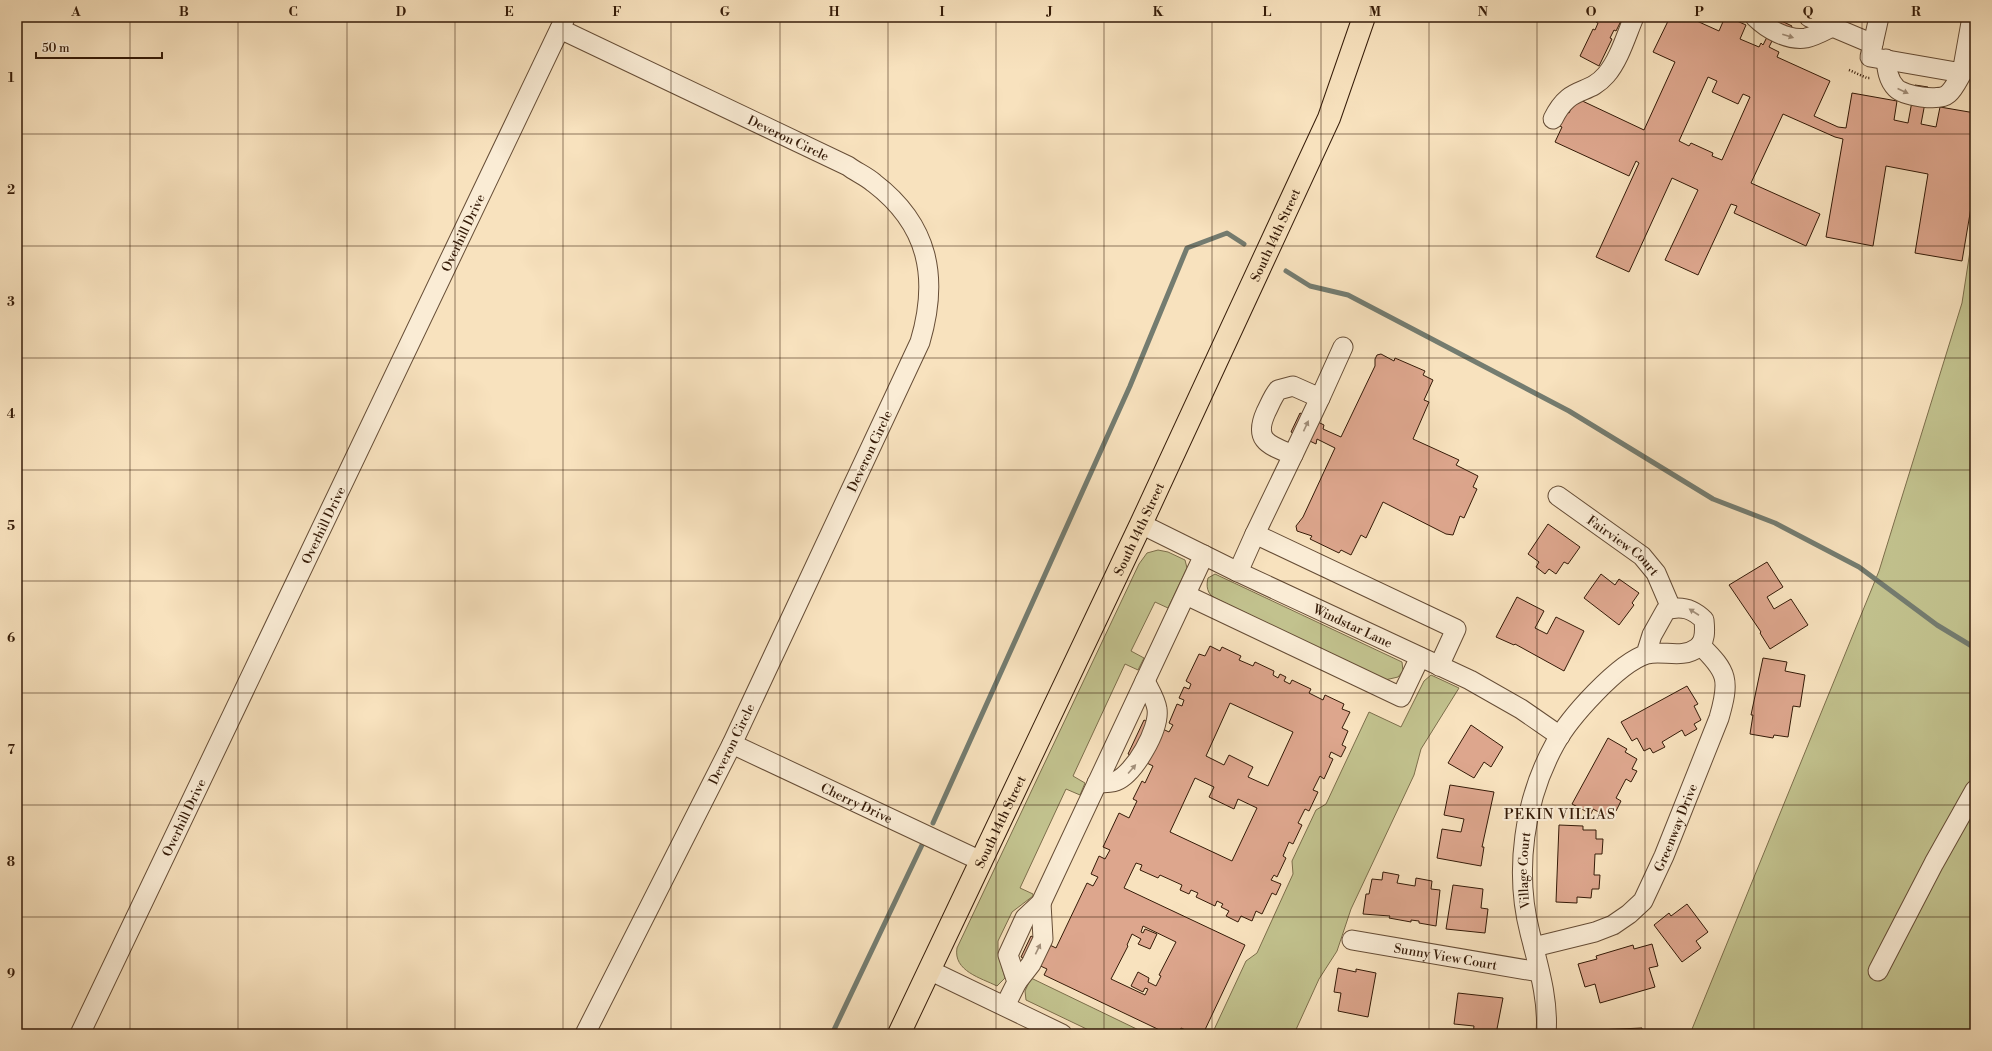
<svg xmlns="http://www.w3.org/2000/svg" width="1992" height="1051" font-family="'Libre Bodoni',serif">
	<rect width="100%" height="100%" fill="#f8e2be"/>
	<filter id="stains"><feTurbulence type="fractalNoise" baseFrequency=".005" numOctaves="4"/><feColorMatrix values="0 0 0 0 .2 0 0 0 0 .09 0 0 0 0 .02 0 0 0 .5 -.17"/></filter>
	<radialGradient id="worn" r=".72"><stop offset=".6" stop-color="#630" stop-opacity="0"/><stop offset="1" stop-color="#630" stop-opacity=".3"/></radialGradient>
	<!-- green -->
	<path fill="#c2c28e" stroke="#7c6e4b" d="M1975,219V1034H1690L1879,571L1962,303Z
		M1158,550L1168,552L1185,560L1187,568L1168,608L1155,602L1131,651L1144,658L1138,670L1125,664L1073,776L1085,783L1080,795L1066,789L1020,888L1033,894V896L1012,912L998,941V953L1005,978L997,986C981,978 953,971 957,948L1139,564L1147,553Z
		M1215,574L1402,662L1403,671L1398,677L1385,680L1215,598C1207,594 1206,586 1208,578Z
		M1431,675L1459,688L1421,749L1414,775L1351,909L1337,951L1319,979L1294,1034H1212L1246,961L1257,953L1293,874L1292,861L1316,810L1326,804L1369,712L1401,727L1424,681Z
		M1031,978L1147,1034H1097L1026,1000L1025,991Z"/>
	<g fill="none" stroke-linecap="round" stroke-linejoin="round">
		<!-- stream -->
		<path stroke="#747c70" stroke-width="5" d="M1286,271L1310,286L1348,295L1569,411L1713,499L1775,523L1859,567L1937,625L1975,648
			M933,823L1130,386L1187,248L1227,233L1244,244
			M832,1034L922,845"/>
	</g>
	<!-- building -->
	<path fill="#dda68d" stroke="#351b08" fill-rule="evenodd" d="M1598,17H1623L1616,31L1614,30L1610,38L1612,39L1599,66L1580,56L1593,29L1595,30L1598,23L1596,22Z
		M1670,17H1688L1719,31L1725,17H1728L1746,25L1740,39L1759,47L1761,43L1763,45L1767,37L1764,36L1773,17L1792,26L1783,44L1773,39L1769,47L1779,52L1777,57L1830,81L1814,116L1838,127L1846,128L1852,93L1897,101L1894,120L1908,123L1915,85L1928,87L1921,124L1936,127L1940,107L1975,113V184L1962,261L1915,253L1928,174L1886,166L1873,246L1826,237L1843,139L1835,137L1783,114L1751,183L1820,214L1806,246L1734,213L1737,206L1731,204L1698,275L1665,260L1698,190L1672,178L1629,272L1596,257L1639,163L1636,161L1629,176L1555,142L1562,127L1555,124L1562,110L1569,113L1576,98L1644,130L1675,62L1653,52ZM1708,77L1717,81L1712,92L1738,104L1743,94L1750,97L1722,160L1712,156L1713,153L1691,143L1689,146L1679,141Z
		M1975,53V82L1970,81Z
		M1381,354L1394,361L1395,358L1425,371L1423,375L1433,380L1424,400L1429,402L1413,439L1459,460L1456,465L1478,476L1473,487L1477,489L1464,518L1460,516L1453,535L1446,534L1383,502L1366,538L1361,535L1351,555L1341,550L1339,553L1310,539L1312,536L1297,531L1296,526L1303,517L1335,448L1317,439L1316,444L1291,432L1300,413L1324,425L1323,429L1341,437L1375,366V359L1377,355Z
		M1548,524L1580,547L1568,564L1564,562L1556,574L1549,569L1545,574L1536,567L1539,562L1528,554Z
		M1767,562L1783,587L1767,597L1774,609L1791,599L1808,625L1770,649L1760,633L1761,632L1729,585Z
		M1601,574L1615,585L1619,579L1639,593L1632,603L1634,605L1619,625L1584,598Z
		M1517,597L1544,611L1535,628L1547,634L1556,617L1584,631L1564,671L1515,644L1514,645L1496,637Z
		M1210,646L1220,651L1222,647L1241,656L1239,660L1253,666L1255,662L1274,671L1273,675L1278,678L1280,674L1286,677L1284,681L1290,684L1292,680L1311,689L1309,693L1323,700L1325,695L1344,704L1342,709L1350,712L1342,728L1348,731L1342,745L1346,747L1341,757L1331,752L1329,757L1333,759L1324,779L1320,776L1313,790L1318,792L1309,811L1305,809L1298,823L1302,825L1293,844L1289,842L1283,856L1286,858L1277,877L1274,875L1271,880L1281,884L1276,895L1272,893L1262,914L1256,911L1252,921L1241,916L1238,922L1226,916L1229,911L1221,907L1223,904L1217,901L1215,906L1196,897L1198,893L1191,890L1189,894L1180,890L1182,885L1160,875L1158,878L1140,870L1142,865L1136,863L1124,888L1245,945L1203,1034H1194L1181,1028L1178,1034H1168L1044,975L1047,969L1021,957L1031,936L1056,948L1087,883L1093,886L1098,877L1091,874L1099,856L1105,859L1110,850L1103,847L1119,813L1129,818L1137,801L1133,799L1142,781L1145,783L1153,766L1128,754L1144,720L1169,732L1173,725L1169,723L1177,704L1182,706L1184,700L1179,698L1184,687L1189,689L1191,684L1186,681L1199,654L1205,656ZM1230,703L1293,732L1268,786L1248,777L1253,767L1229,755L1224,765L1206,756ZM1195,778L1214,787L1209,797L1234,809L1238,799L1257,808L1232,861L1170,832ZM1143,926L1176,942L1159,975L1161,976L1156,986L1148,982L1149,978L1138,972L1131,986L1143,992L1145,988L1148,989L1145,995L1111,979L1128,946L1127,945L1132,934L1141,939L1138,944L1150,949L1157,934L1145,929L1143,933L1141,932Z
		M1763,658L1787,662L1785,671L1805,675L1800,707L1793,706L1788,737L1774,735L1773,738L1750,734L1753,715H1751Z
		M1687,686L1698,704L1694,706L1701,720L1694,724L1697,729L1685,736L1682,730L1662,742L1665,747L1653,753L1650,748L1644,751L1637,738L1632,741L1621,722Z
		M1471,725L1503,747L1491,767L1484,762L1474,778L1448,763Z
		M1608,738L1627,749L1625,752L1637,759L1632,769L1637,771L1631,782L1626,779L1616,798L1621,801L1616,811L1610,808L1606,816L1593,809L1591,814L1572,804Z
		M1450,785L1494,792L1482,847H1484L1481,866L1437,858L1442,829L1461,832L1464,819L1444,815Z
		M1559,825L1583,826V830H1596V839H1603L1602,854H1595L1594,875H1600L1599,889H1592L1591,898L1577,897V903L1556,902Z
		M1383,872L1399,875L1397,883L1415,886L1416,878L1432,881L1431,889L1440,890L1436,926L1419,923V921L1411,920V922L1389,918L1390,916L1363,914L1366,894H1369L1372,879L1382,880Z
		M1453,885L1483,889L1481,908L1488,909L1485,933L1446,929Z
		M1687,904L1708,932L1696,941L1701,948L1682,962L1654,925L1669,913L1671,916Z
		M1652,944L1658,966L1649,968L1655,987L1600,1003L1595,984L1585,987L1578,964L1597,959L1596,956L1633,945L1634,949Z
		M1338,968L1356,972V969L1376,973L1368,1017L1338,1011L1341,993L1334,992Z
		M1458,993L1503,998L1496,1034H1473L1474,1026L1454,1024Z
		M1642,1028V1034H1597V1030Z"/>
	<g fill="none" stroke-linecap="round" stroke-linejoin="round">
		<defs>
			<g id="minor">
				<path d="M1755,17C1767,29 1788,41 1806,38C1815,36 1824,31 1832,27"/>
				<path d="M1809,17L1873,44"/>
				<path d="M1879,17L1870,57L1962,73L1972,17"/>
				<path id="s1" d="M560,29L848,166C856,172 866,176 874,183C929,225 939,278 920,342L732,744L585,1034"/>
				<path d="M1886,59C1887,69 1888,80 1896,88C1904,96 1939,102 1948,94C1954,89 1958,80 1962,73"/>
				<path d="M1553,119C1570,84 1587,97 1606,75C1619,60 1626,36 1634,17"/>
				<path d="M1293,455L1320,398"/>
				<path id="s2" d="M1558,496L1642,556L1656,573L1671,608"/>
				<path id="s3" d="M1141,524L1238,572L1470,680L1521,709L1560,736"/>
				<path d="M1255,534L1293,455C1269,445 1253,441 1266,412C1270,404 1273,396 1278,390L1293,386L1320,398L1343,347"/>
				<path d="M1238,572L1255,534L1456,629L1439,666"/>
				<path d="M1186,595L1401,697L1420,657"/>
				<path id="s4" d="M732,744L981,861"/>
				<path d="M1097,783C1103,783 1111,783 1116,781C1134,774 1160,729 1157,709C1156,700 1149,689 1145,681"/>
				<path id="s5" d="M1352,940L1539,972"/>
				<path id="s6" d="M1534,947L1595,932L1613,925L1629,914L1643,901L1664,856L1719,718C1730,680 1728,672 1700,645"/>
				<path d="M929,970L1062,1034"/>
				<path d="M1878,971L1934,863L1975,790"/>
				<path d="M1017,982L1031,964L1043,939L1041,903"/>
				<path d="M1005,1006L1017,982L1008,955L1025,918L1041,903L1204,555"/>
				<path id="s7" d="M80,1034L565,18"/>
				<path id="s8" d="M1546,1034C1549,1000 1538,965 1530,933C1514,871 1524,800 1555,744C1569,718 1618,663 1647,654C1662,650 1683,659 1697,648C1706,642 1705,630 1704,620C1693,609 1682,605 1666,610L1652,635L1646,654"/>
			</g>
			<g id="major">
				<path id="s9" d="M899,1034L1141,524L1329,118L1364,17"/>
			</g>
		</defs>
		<!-- minor casing -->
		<use href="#minor" stroke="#664d36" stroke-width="21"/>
		<!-- major casing -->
		<use href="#major" stroke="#351b08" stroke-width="24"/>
		<!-- path -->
		<path stroke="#351b08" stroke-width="2.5" stroke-dasharray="1 2" stroke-linecap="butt" d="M1849,70L1867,78H1871"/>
		<!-- minor -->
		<use href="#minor" stroke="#faecd5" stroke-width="19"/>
		<!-- major -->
		<use href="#major" stroke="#f8e2be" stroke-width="22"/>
	</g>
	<!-- one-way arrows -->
	<defs><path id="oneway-solid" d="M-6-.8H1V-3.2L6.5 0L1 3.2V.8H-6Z"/></defs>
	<g fill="#a18e79">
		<use href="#oneway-solid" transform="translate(1788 36) rotate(17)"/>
		<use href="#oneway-solid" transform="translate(1903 91) rotate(25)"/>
		<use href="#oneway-solid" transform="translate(1306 426) rotate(-65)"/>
		<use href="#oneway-solid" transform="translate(1694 612) rotate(-147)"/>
		<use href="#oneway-solid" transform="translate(1132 769) rotate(-49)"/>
		<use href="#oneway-solid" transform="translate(1038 949) rotate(-64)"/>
	</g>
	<!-- grid -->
	<path fill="none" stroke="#351b08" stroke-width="1" stroke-opacity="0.55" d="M130,17V1034M238,17V1034M347,17V1034M455,17V1034M563,17V1034M671,17V1034M780,17V1034M888,17V1034M996,17V1034M1104,17V1034M1212,17V1034M1321,17V1034M1429,17V1034M1537,17V1034M1645,17V1034M1754,17V1034M1862,17V1034M17,134H1975M17,246H1975M17,358H1975M17,470H1975M17,581H1975M17,693H1975M17,805H1975M17,917H1975"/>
	<g text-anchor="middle" stroke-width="4" stroke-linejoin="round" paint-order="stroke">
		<!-- street labels -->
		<g font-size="13" fill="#351b08" stroke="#faecd5">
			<text dy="5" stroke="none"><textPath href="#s1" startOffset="253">Deveron Circle</textPath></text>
			<text dy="5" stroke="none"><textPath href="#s7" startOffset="888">Overhill Drive</textPath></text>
			<text dy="5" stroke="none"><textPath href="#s9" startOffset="883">South 14th Street</textPath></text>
			<text transform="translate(869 451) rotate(-65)" y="5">Deveron Circle</text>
			<text dy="5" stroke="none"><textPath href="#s7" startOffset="564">Overhill Drive</textPath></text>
			<text dy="5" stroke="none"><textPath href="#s9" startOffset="559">South 14th Street</textPath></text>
			<text dy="5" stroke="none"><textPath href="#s2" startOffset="82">Fairview Court</textPath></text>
			<text dy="5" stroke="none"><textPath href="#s3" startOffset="235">Windstar Lane</textPath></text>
			<text transform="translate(731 744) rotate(-64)" y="5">Deveron Circle</text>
			<text dy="5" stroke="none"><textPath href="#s4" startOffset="138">Cherry Drive</textPath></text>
			<text dy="5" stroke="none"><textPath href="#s7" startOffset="240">Overhill Drive</textPath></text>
			<text dy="5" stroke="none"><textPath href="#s9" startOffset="235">South 14th Street</textPath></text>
			<text dy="5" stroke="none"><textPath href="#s6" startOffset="201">Greenway Drive</textPath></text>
			<text dy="5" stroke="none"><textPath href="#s8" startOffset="166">Village Court</textPath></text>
			<text dy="5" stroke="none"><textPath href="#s5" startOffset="95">Sunny View Court</textPath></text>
		</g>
		<!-- neighbourhood labels -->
		<g font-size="14" letter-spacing="1" fill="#351b08" stroke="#faecd5">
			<text x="1560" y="819">PEKIN VILLAS</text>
		</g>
	</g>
	<!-- margin -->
	<rect width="1992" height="1051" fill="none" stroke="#f8e2be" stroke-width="44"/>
	<!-- scale -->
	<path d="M36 52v6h126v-6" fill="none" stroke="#351b08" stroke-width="2"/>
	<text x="42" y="52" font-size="12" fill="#351b08" stroke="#faecd5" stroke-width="3" paint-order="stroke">50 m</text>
	<rect x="22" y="22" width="1948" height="1007" fill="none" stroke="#351b08" stroke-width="1.5"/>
	<g font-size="13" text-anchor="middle" font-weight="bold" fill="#351b08">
		<text x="76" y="16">A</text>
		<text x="184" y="16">B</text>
		<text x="293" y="16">C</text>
		<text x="401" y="16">D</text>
		<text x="509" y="16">E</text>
		<text x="617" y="16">F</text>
		<text x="725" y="16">G</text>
		<text x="834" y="16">H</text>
		<text x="942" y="16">I</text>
		<text x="1050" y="16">J</text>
		<text x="1158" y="16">K</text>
		<text x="1267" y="16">L</text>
		<text x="1375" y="16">M</text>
		<text x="1483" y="16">N</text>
		<text x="1591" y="16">O</text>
		<text x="1699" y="16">P</text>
		<text x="1808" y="16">Q</text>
		<text x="1916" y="16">R</text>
		<text x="11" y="82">1</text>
		<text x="11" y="194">2</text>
		<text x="11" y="306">3</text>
		<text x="11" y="418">4</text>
		<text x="11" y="530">5</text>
		<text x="11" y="642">6</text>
		<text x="11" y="754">7</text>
		<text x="11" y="866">8</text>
		<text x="11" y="978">9</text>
	</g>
	<rect width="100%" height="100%" filter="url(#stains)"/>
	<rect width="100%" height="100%" fill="url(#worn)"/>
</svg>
